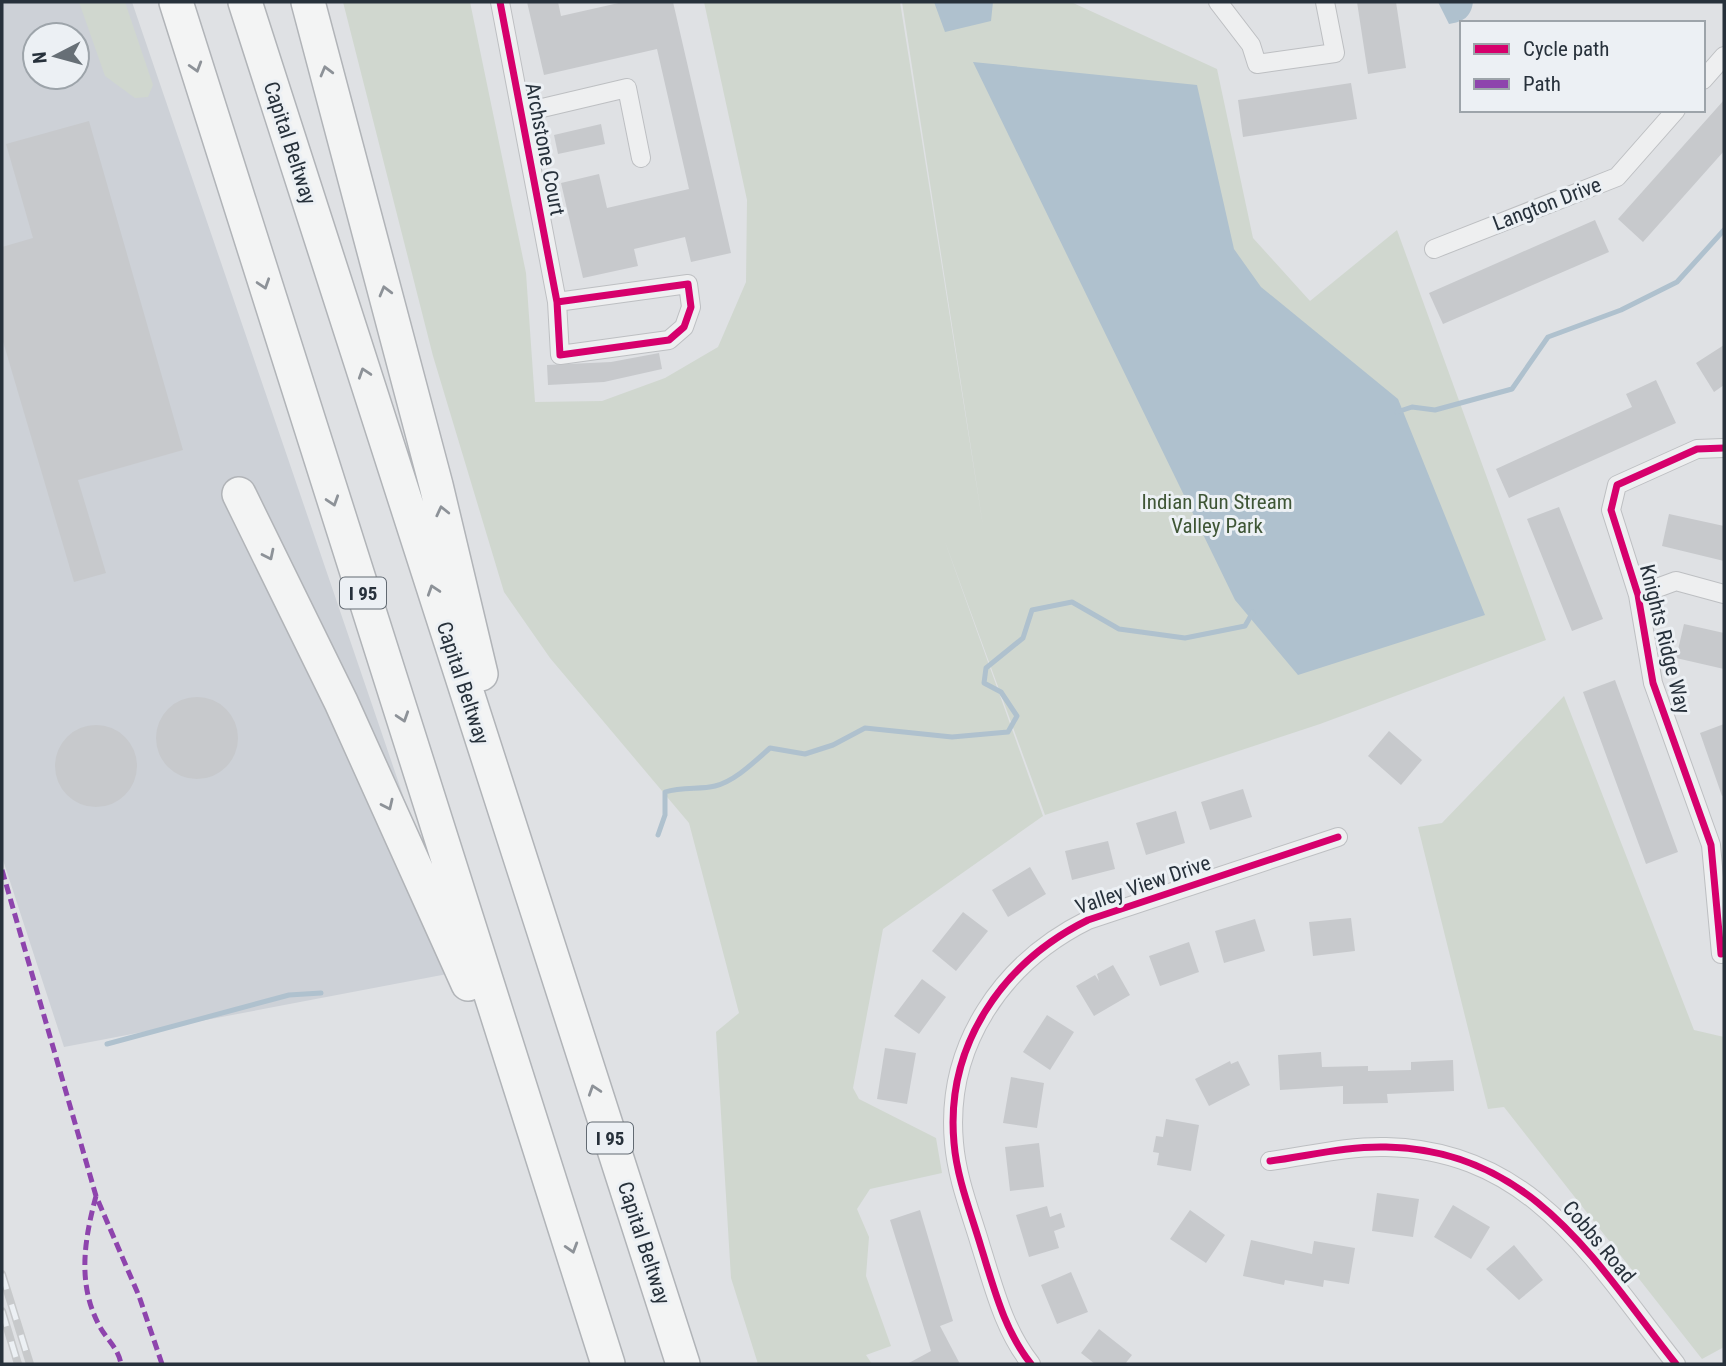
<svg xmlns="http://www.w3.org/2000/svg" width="1726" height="1366" font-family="'Roboto Condensed',sans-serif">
	<rect width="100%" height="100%" fill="#dfe1e4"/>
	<!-- built -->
	<path fill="#cdd1d7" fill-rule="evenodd" d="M2,2H132L463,971L64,1047L2,857ZM35,35H77V77H35Z"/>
	<!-- green -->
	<path fill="#d0d7cf" d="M79,2H125L153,85L148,97L135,98L105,76Z
		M343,2H470L526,273L535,402L602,401L665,378L718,347L746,282L747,200L704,2H900L984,532L902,2H1071L1217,69L1253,238L1310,301L1397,230L1546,640L1320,724L1045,815L944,539L1043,816L883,929L853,1088L859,1099L936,1138L942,1173L870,1189L857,1209L869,1237L866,1276L891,1346L866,1355L872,1364H758L731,1278L716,1032L739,1013L689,823L550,658L504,592L433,356Z
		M1564,696L1694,1030L1724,1037V1347L1702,1359L1504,1107L1488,1109L1418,827L1442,823Z"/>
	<!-- water -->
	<path fill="#afc1ce" d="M934,2H993L991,21L945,32Z
		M1438,2H1473C1471,17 1463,22 1449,24Z
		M973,62L1197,85L1234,249L1261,287L1398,399L1485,615L1298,675L1235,600Z"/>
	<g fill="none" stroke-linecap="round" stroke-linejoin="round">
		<!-- stream -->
		<path stroke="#afc1ce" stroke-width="5" d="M1397,412L1412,407L1435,410L1512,389L1548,337L1621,310L1677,282L1724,230
			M658,835L665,815V792C683,786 700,790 715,786C735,781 754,762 770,748L805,754L833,745L865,728L952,737L1008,732L1017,716L1001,692L984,683L986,668L1023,638L1032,610L1072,602L1119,629L1185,638L1245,626L1253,612
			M107,1044L289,995L321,993"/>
	</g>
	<!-- building -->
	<path fill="#c7c9cc" d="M527,2H558L561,16L623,2H673L731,253L691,262L685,237L634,249L638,266L583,278L561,183L599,174L607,208L689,189L657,49L544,75Z
		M1357,2H1396L1406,68L1368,74Z
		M1351,83L1357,119L1243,137L1238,100Z
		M1724,100V151L1643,242L1618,219Z
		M89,121L183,450L78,480L106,573L74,582L2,338V247L33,238L6,144Z
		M601,124L605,144L558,154L554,135Z
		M1595,220L1609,252L1443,324L1429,293Z
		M1724,345V385L1714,392L1696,363Z
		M659,353L662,369L604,382L548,385L547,365L611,362Z
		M1656,380L1676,423L1509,498L1496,469L1632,407L1626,394Z
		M1559,507L1603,619L1572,631L1527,519Z
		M1669,514L1724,526V561L1662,546Z
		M1684,624L1724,633V669L1676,658Z
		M1615,680L1678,852L1646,864L1583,692Z
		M156 738a41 41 0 1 1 82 0a41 41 0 1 1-82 0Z
		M1724,724V795L1722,796L1700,733Z
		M55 766a41 41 0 1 1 82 0a41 41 0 1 1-82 0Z
		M1389,731L1422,760L1401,785L1368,756Z
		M1243,789L1252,817L1210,830L1201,802Z
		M1176,811L1185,843L1146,855L1136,823Z
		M1108,841L1115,869L1072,880L1065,851Z
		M1030,867L1046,894L1008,917L992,890Z
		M963,912L988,931L956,971L932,951Z
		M1351,918L1355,951L1313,956L1309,922Z
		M1255,919L1265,951L1224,963L1215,931Z
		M1189,942L1199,972L1160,986L1149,956Z
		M1113,965L1130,995L1094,1016L1076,986L1095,975L1099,981L1097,974Z
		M922,979L946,997L919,1034L894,1016Z
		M1047,1015L1074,1032L1050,1070L1023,1052Z
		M885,1048L916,1053L907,1104L877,1099Z
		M1321,1052L1322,1067L1368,1066V1071L1411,1070V1062L1453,1060L1454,1091L1387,1094L1388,1103L1343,1104V1086L1280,1090L1278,1055Z
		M1230,1061L1231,1064L1238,1061L1250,1085L1209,1106L1195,1079Z
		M1011,1077L1044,1083L1037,1128L1003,1123Z
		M1166,1119L1199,1125L1191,1171L1157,1165L1159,1153L1153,1152L1156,1136L1163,1137Z
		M1039,1143L1044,1187L1010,1191L1005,1147Z
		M1377,1193L1419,1199L1413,1237L1372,1231Z
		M1453,1205L1490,1227L1471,1259L1434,1237Z
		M1047,1206L1050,1217L1061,1213L1065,1227L1054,1231L1059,1248L1029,1257L1016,1215Z
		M920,1210L953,1321L940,1326L960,1364H907L931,1351L890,1220Z
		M1190,1210L1225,1235L1206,1263L1170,1239Z
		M1251,1240L1312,1254L1314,1241L1355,1248L1349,1284L1324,1280L1323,1287L1285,1280L1284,1285L1243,1276Z
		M1514,1245L1543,1280L1519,1300L1486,1269Z
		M1071,1272L1088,1312L1057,1324L1041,1285Z
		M1099,1329L1132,1355L1125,1364H1095L1081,1353Z"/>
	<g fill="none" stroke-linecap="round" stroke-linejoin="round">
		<defs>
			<path id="minor" d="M500,2L557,302L560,355L669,340L684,327L691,307L688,284L557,302
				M1218,2L1251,45L1257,64L1335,53L1325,2
				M1703,80L1724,56
				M521,113L627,88L641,158
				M1434,249L1617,177L1676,110
				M1638,595L1676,581L1724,594
				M1721,954L1711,845L1653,683L1638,595L1611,510L1617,485L1697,449L1724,448
				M1270,1161C1308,1156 1347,1146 1386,1147C1533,1150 1595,1262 1676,1364
				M1031,1364C1004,1330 994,1288 981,1247C971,1213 957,1179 954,1143C945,1045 1003,962 1088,920L1338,837"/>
			<path id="motorway" d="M176,2L608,1364
				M245,2L683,1364
				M308,2L436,485L481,674
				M239,494L341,702L468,984"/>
		</defs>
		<!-- minor casing -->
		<use href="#minor" stroke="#bdbfc2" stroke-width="20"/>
		<!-- motorway casing -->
		<use href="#motorway" stroke="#b1b4b8" stroke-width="36"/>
		<!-- minor -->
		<use href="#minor" stroke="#eeeff0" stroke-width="18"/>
		<!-- motorway -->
		<use href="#motorway" stroke="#f3f4f4" stroke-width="33"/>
		<defs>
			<path id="rail" d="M2,1274L30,1364
				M2,1311L18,1364"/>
		</defs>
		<!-- rail casing -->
		<use href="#rail" stroke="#c7c9cb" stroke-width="8"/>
		<!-- rail -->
		<use href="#rail" stroke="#ecf0f4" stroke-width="5" stroke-dasharray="16" stroke-linecap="butt"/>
		<!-- quiet -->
		<path stroke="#8e44ad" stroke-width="5" stroke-dasharray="10 5" stroke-linecap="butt" d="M2,870L96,1196L139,1296L162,1364
			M96,1196C84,1241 77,1285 100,1327C108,1341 118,1348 121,1364"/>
		<defs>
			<path id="cycleway" d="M500,2L557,302L560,355L669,340L684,327L691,307L688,284L557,302
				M1721,954L1711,845L1653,683L1638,595L1611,510L1617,485L1697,449L1724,448
				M1270,1161C1308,1156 1347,1146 1386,1147C1533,1150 1595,1262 1676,1364
				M1031,1364C1004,1330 994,1288 981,1247C971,1213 957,1179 954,1143C945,1045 1003,962 1088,920L1338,837"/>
		</defs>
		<!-- cycleway casing -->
		<use href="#cycleway" stroke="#ecf0f4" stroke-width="11"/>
		<!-- cycleway -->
		<use href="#cycleway" stroke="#d6006c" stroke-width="7"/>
	</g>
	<!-- one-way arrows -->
	<defs><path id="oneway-chevron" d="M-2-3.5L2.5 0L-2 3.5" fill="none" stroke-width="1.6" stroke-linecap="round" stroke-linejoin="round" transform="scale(1.75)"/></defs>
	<g stroke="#8d9298">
		<use href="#oneway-chevron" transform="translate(196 67) rotate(73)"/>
		<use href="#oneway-chevron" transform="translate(326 71) rotate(-105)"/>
		<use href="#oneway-chevron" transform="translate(264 284) rotate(72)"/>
		<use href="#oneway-chevron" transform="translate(385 291) rotate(-105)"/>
		<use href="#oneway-chevron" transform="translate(364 373) rotate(-108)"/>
		<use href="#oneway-chevron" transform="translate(333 501) rotate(72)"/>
		<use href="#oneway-chevron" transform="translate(442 511) rotate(-103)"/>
		<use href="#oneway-chevron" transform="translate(269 555) rotate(64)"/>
		<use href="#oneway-chevron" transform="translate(433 590) rotate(-108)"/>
		<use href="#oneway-chevron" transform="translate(403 717) rotate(72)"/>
		<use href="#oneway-chevron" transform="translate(388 805) rotate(65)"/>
		<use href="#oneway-chevron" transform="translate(594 1090) rotate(-108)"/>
		<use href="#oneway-chevron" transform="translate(572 1248) rotate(73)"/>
	</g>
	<g text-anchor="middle" stroke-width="6" stroke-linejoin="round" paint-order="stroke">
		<!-- shield labels -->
		<g fill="#ecf0f4" stroke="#626a72" stroke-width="2">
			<rect x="340" y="577.5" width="46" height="31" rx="5"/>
			<rect x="587" y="1122.5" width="46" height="31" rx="5"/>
		</g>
		<g font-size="19" font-weight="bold" fill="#27313b">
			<text x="363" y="600">I 95</text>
			<text x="610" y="1145">I 95</text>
		</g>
		<!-- street labels -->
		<g font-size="21" fill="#27313b" stroke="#ecf0f4">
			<text transform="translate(290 143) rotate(72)" y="7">Capital Beltway</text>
			<text transform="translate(545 149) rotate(79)" y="7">Archstone Court</text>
			<text transform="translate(1547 204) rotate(-21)" y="7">Langton Drive</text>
			<text transform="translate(1665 639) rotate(76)" y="7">Knights Ridge Way</text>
			<text transform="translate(463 683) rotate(72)" y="7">Capital Beltway</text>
			<text transform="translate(1143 885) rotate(-19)" y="7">Valley View Drive</text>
			<text transform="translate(1599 1242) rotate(50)" y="7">Cobbs Road</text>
			<text transform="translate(644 1243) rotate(72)" y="7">Capital Beltway</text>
		</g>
		<!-- park labels -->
		<g font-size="21" fill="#3f5636" stroke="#ecf0f4">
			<text x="1217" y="509">Indian Run Stream<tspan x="1217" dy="24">Valley Park</tspan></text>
		</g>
	</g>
	<!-- border -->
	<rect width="1726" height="1366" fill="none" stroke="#27313b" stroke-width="7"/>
	<!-- legend -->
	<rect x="1460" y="21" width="245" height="91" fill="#ecf0f4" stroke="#9da4aa" stroke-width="2"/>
	<rect x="1474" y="44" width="35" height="10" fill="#d6006c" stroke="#9da4aa" stroke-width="2"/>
	<text x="1523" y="56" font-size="21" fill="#27313b">Cycle path</text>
	<rect x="1474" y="79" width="35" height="10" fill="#8e44ad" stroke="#9da4aa" stroke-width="2"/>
	<text x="1523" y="91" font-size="21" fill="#27313b">Path</text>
	<!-- north arrow -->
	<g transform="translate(56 56) rotate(264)"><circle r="33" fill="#ecf0f4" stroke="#9da4aa" stroke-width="2"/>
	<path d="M0-5L12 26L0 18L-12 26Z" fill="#676f76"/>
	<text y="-10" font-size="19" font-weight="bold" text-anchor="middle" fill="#27313b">N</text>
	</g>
</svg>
